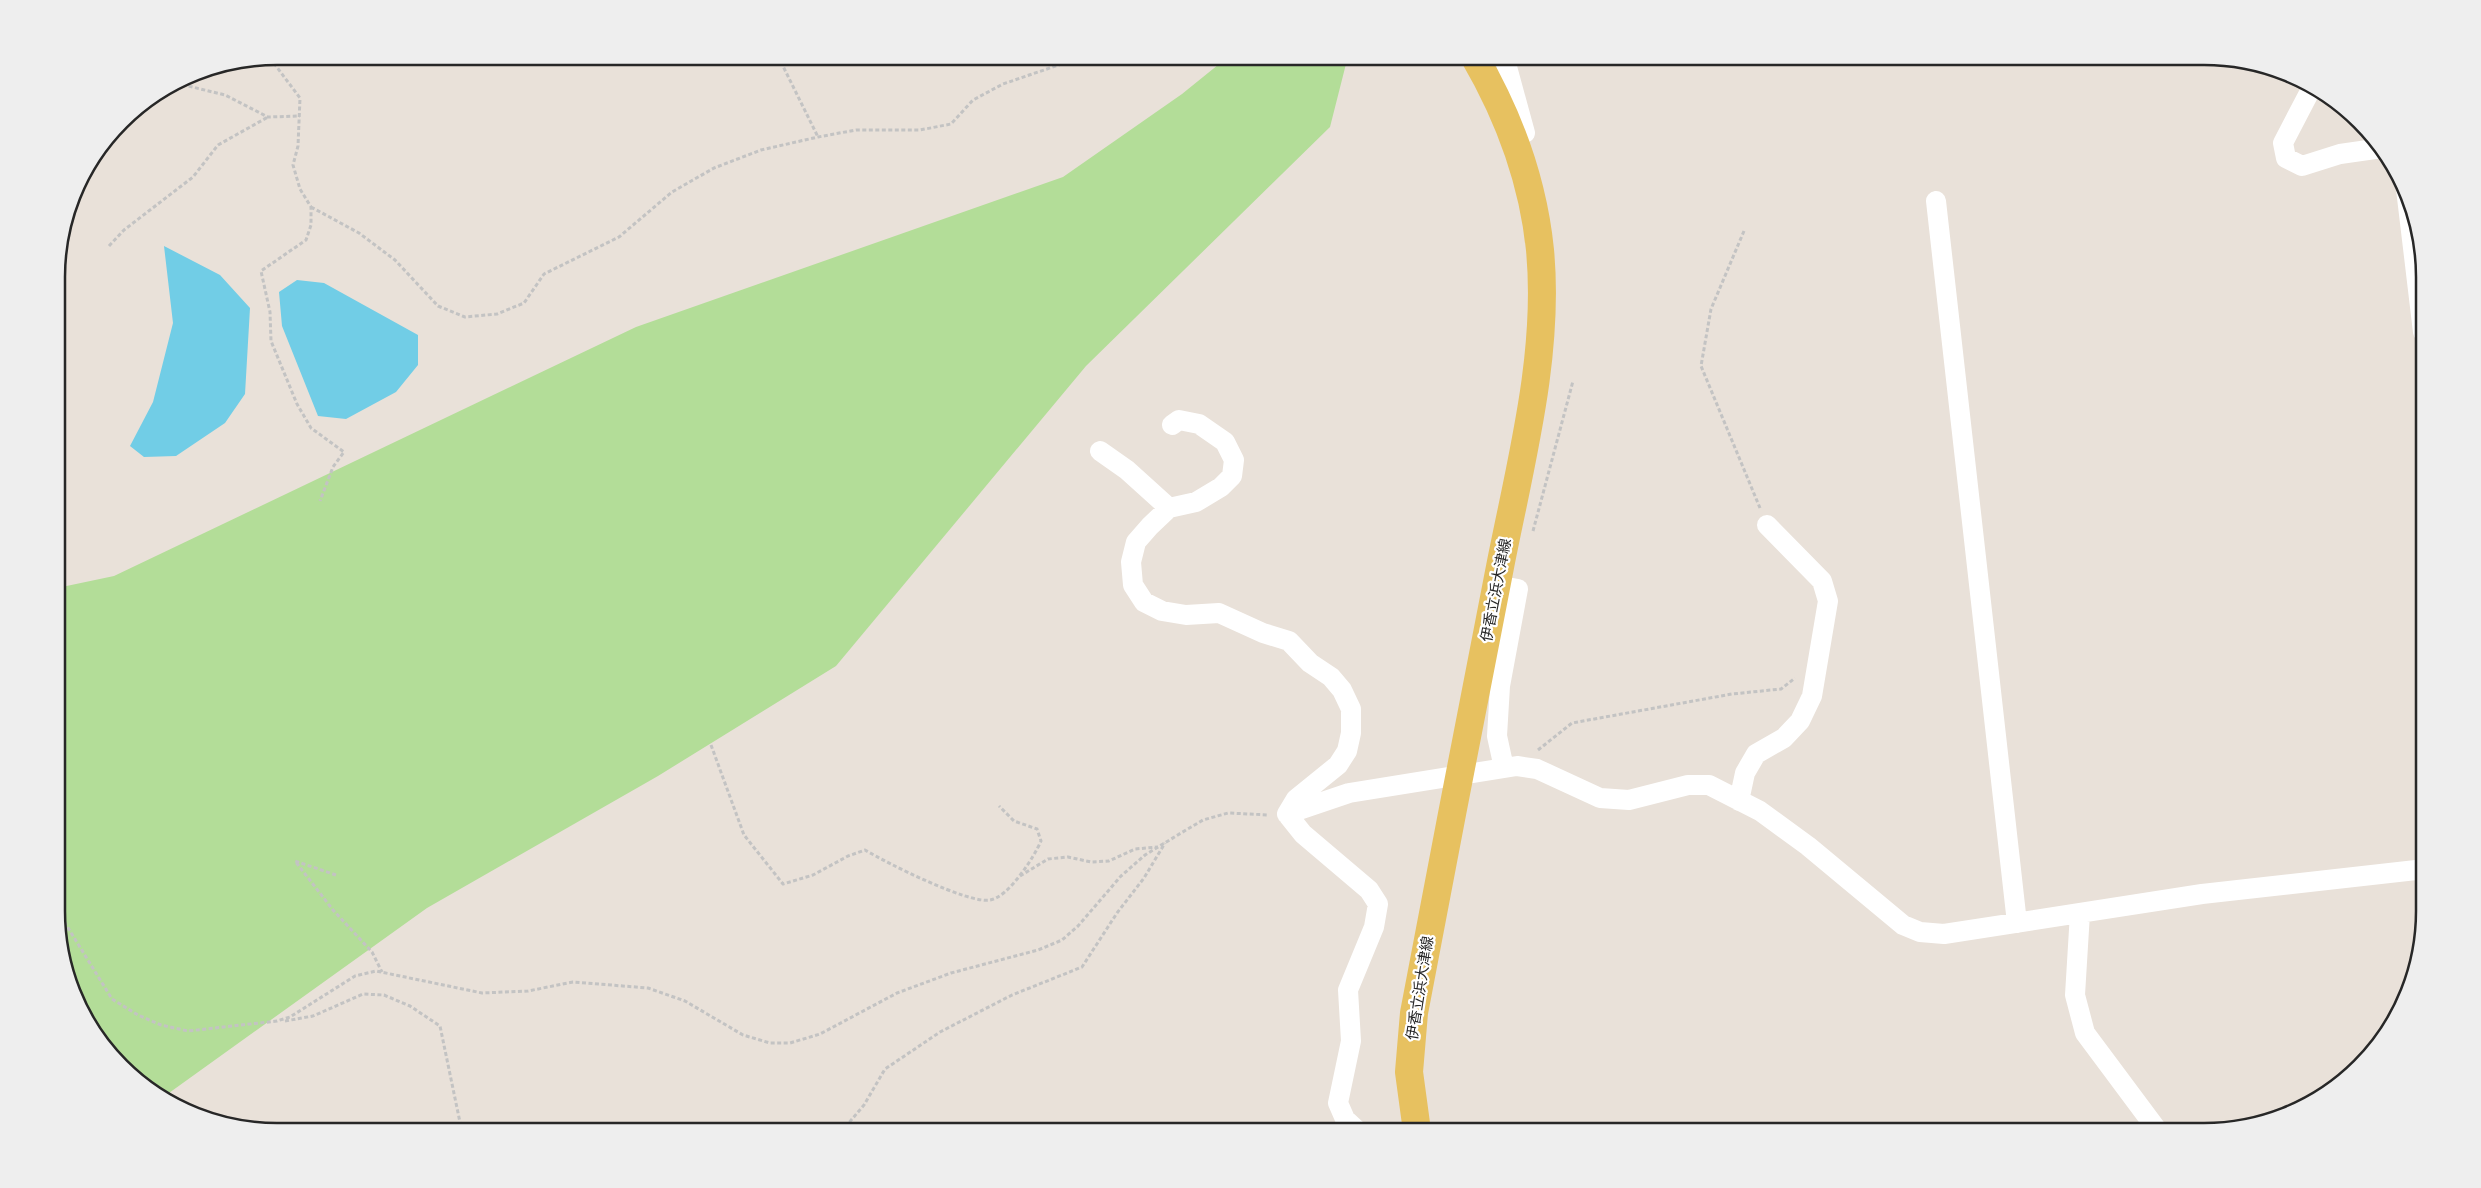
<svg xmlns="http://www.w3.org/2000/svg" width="2481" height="1188" font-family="'Source Sans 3','Noto Sans JP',sans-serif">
	<rect width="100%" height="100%" fill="#e9e1d9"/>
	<!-- green -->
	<path fill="#b3dd98" d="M1229,56H1348L1330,127L1086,366L836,666L658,776L427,908L162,1098C123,1075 91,1037 73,996C66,979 63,958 58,940L57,588L114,576L636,327L1063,177L1182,94Z"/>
	<!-- water -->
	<path fill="#71cde6" d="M164,246L220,275L250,308L245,394L225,423L176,456L144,457L130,446L153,402L173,323Z
		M297,280L324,283L418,335V365L396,392L346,419L318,416L282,326L279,292Z"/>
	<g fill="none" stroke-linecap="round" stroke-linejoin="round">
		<!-- path -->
		<path stroke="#c3c3c3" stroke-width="3" stroke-dasharray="4 2.5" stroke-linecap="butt" d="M778,56L818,137
			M270,58L300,98L298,146L293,165L300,189L311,207V225L306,240L261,271L270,312L271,341L297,404L311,428L344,452L333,467L320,501
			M176,83L225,95L268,117L300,116
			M311,207L359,233L395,260L438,306L465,317L497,314L524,303L544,274L619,237L672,192L714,168L761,150L818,137L856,130H920L951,124L973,100L1003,84L1085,56
			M1744,231L1711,309L1701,366L1760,508
			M109,246L124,230L193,177L218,145L268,117
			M1533,531L1573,381
			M711,745L744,835L783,884L813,875L848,856L865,850C887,863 968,904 990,900C1009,897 1034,857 1041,841L1037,829L1014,821L999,806
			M1538,750L1572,723L1732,694L1781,689L1795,678
			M336,875L295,861L333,910L372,952L382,972
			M1020,876L1048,859L1068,857L1091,862L1109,861L1135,849L1158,847
			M58,919L65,923L112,999L138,1015L161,1025L188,1031L277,1021L290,1017L355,976L376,971L482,993L528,991L573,982L648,988L685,1001L743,1035L770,1043H790L820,1034L897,993L951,973L1038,950L1062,940L1078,926L1121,876L1145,855L1181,833L1203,820L1228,813L1269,815
			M285,1021L313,1016L363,994L384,995L410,1006L440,1026L462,1132
			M684,1132H694
			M841,1132L864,1105L885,1069L940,1032L1012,995L1082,967L1117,913L1144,878L1165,843"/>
		<!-- street -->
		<path stroke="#fff" stroke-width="20" d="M1504,56L1525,133L1515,137
			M2308,95L2283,143L2286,158L2302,166L2340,154L2382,148
			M2406,189L2423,332
			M1936,201L2017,923
			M1172,425L1179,420L1199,424L1225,442L1234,460L1232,476L1221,487L1196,502L1169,508L1150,526L1136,542L1131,562L1133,585L1144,602L1162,611L1186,615L1219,613L1263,633L1289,641L1310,663L1331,677L1342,690L1351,709V733L1347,751L1338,765L1296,799L1287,814
			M1100,451L1127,470L1169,508
			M1496,585L1518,589L1500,686L1497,736L1504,768
			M1739,801L1745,773L1756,754L1784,738L1800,721L1812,696L1828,601L1822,581L1767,525
			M1287,814L1349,793L1517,766L1537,769L1600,798L1629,800L1688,785H1709L1760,811L1808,846L1903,925L1920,932L1944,934L2202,894L2425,869
			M1287,814L1303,834L1369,890L1378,904L1374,927L1348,990L1351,1041L1338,1103L1345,1119L1358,1131
			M2080,913L2075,995L2085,1033L2158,1131"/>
		<!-- primary -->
		<path stroke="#e7c160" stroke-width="28" d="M1417,1131L1409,1072L1414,1013C1442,864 1471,716 1500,567C1520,465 1550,355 1540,250C1533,181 1509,116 1474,56"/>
	</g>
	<g text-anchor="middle" stroke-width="4.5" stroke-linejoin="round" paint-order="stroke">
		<!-- street labels -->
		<g font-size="15" fill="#272727" stroke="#fff">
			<text transform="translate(1496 590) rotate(-79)" y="5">伊香立浜大津線</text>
			<text transform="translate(1420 988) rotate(-81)" y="5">伊香立浜大津線</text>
		</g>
	</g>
	<!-- crop -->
	<path d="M0 0H2481V1188H0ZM277 65H2204A212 212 0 0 1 2416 277V911A212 212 0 0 1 2204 1123H277A212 212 0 0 1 65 911V277A212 212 0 0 1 277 65Z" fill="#eee" fill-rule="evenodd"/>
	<path fill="none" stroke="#272727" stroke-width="2.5" d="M277 65H2204A212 212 0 0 1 2416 277V911A212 212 0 0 1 2204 1123H277A212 212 0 0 1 65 911V277A212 212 0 0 1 277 65Z"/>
</svg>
